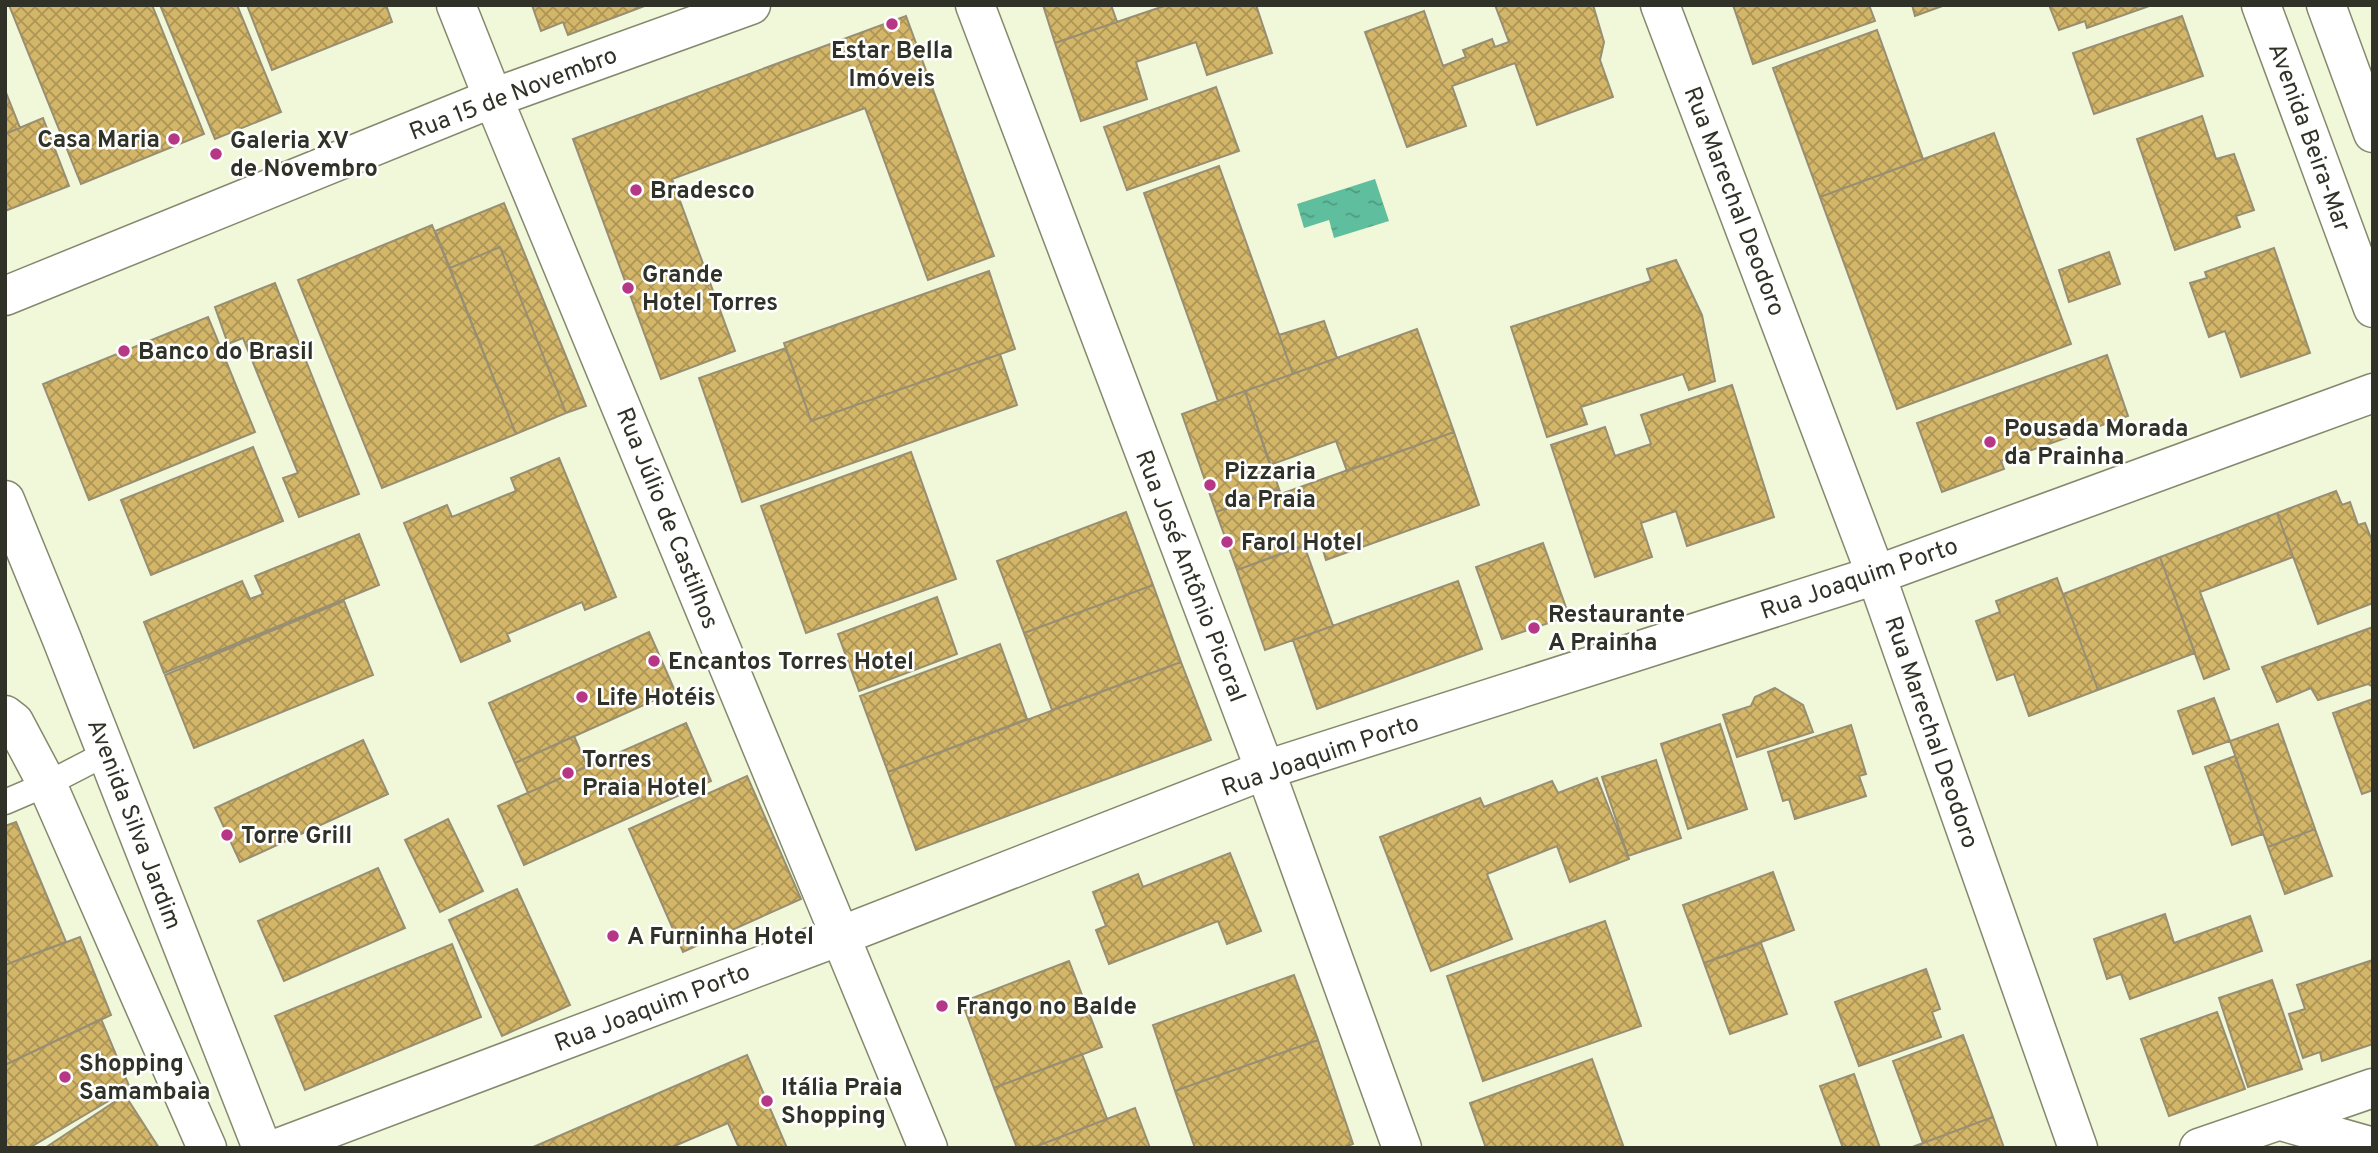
<svg xmlns="http://www.w3.org/2000/svg" width="2378" height="1153" font-family="Overpass,sans-serif">
	<defs>
		<pattern id="water-ripples" width="26" height="14" patternUnits="userSpaceOnUse" patternTransform="scale(1.75)"><rect width="26" height="14" fill="#5fbe9d"/><path d="M2 4q2-2 4 0t4 0M15 11q2-2 4 0t4 0" fill="none" stroke="#4f9b80"/></pattern>
		<pattern id="building-cross-hatch" width="8" height="8" patternUnits="userSpaceOnUse" patternTransform="scale(1.75)"><rect width="8" height="8" fill="#d3b668"/><path d="M0 0l8 8M0 8l8-8" fill="none" stroke="#ac9556"/></pattern>
	</defs>
	<rect width="100%" height="100%" fill="#f1f7d9"/>
	<!-- water -->
	<path fill="url(#water-ripples)" d="M1375,179L1389,221L1334,238L1329,220L1304,228L1297,204Z"/>
	<!-- building -->
	<path fill="url(#building-cross-hatch)" stroke="#988e72" stroke-width="2" d="M9,5H152L204,134L81,184Z
		M160,5H237L281,112L215,139Z
		M247,5H386L392,22L272,70Z
		M532,5H647L568,35L563,22L541,31Z
		M1043,5H1111L1117,22L1055,43Z
		M1167,5H1256L1272,53L1207,75L1196,42L1136,62L1147,99L1081,121L1055,43Z
		M1495,5H1593L1604,42L1600,60L1613,97L1537,125L1515,63L1452,86L1466,126L1407,147L1365,32L1424,11L1443,66L1466,57L1463,50L1492,39L1495,47L1509,42Z
		M1733,5H1869L1875,21L1753,64Z
		M1912,5H1945L1915,16Z
		M2049,5H2152L2087,28L2085,21L2059,30Z
		M906,16L994,256L928,280L865,108L672,179L735,351L661,379L573,139Z
		M2182,16L2203,76L2094,114L2073,53Z
		M1877,30L1923,159L1820,197L1773,68Z
		M1216,87L1239,151L1127,190L1104,127Z
		M5,90L20,128L5,134Z
		M2202,116L2216,159L2234,154L2254,210L2236,216L2240,227L2175,250L2137,139Z
		M43,118L69,186L5,211V134Z
		M1994,133L2071,344L1897,409L1820,197Z
		M1219,166L1293,374L1218,401L1144,193Z
		M504,203L586,406L566,413L500,247L450,268L435,231Z
		M432,225L516,434L382,488L298,280Z
		M500,247L566,413L516,434L450,268Z
		M2274,248L2310,353L2241,377L2225,331L2209,337L2190,283L2207,278L2205,272Z
		M2109,252L2120,284L2069,302L2059,270Z
		M1676,260L1702,315L1715,381L1689,390L1683,374L1581,407L1587,424L1547,437L1511,327L1651,281L1647,269Z
		M989,271L1015,349L811,421L784,343Z
		M275,283L359,494L299,517L283,478L298,473L243,338L228,344L215,307Z
		M208,317L255,432L89,500L43,384Z
		M1324,321L1337,358L1293,374L1279,335Z
		M1417,329L1454,432L1347,471L1336,441L1270,465L1245,391Z
		M786,348L811,421L1000,354L1017,405L742,502L699,378Z
		M2107,355L2128,416L2001,461L2004,469L1942,492L1917,423Z
		M1732,385L1774,517L1687,546L1676,511L1641,523L1652,557L1595,577L1551,445L1605,427L1615,456L1651,444L1641,415Z
		M1245,391L1279,489L1216,512L1182,414Z
		M1454,432L1479,505L1326,560L1320,540L1237,570L1216,512L1279,489L1281,494Z
		M253,447L283,521L151,575L121,500Z
		M911,452L956,579L806,633L761,506Z
		M559,458L616,597L585,610L582,602L507,634L510,641L461,662L404,523L447,505L452,517L516,491L511,478Z
		M2336,491L2342,505L2350,502L2358,525L2365,523L2373,543V603L2318,624L2277,513Z
		M1126,512L1153,585L1024,633L997,561Z
		M2277,513L2293,557L2200,592L2229,669L2204,679L2160,557Z
		M359,534L379,585L164,673L144,622L242,581L250,599L263,594L255,576Z
		M1543,543L1569,616L1502,639L1476,567Z
		M1304,545L1333,626L1265,650L1237,570Z
		M2160,557L2195,653L2098,690L2063,594Z
		M2057,578L2098,690L2029,716L2014,674L1997,680L1976,621L2000,612L1996,601Z
		M1458,581L1482,649L1317,709L1293,640Z
		M1153,585L1181,662L1052,710L1024,633Z
		M937,597L957,654L859,691L838,634Z
		M344,601L373,675L194,748L165,675Z
		M2373,627V687L2368,684L2318,700L2311,688L2277,702L2262,667Z
		M649,632L675,691L515,763L489,703Z
		M1000,644L1027,719L888,772L860,696Z
		M1181,662L1211,740L916,850L888,772Z
		M1775,688L1803,705L1813,732L1737,757L1723,715L1751,706L1755,697Z
		M2214,698L2230,741L2193,754L2178,711Z
		M2373,699V790L2362,794L2333,713Z
		M686,723L711,781L524,865L498,806Z
		M1720,724L1747,809L1688,829L1661,744Z
		M2278,724L2315,829L2268,847L2230,741Z
		M1851,725L1866,774L1859,776L1866,796L1795,819L1789,799L1783,801L1768,752Z
		M574,736L587,766L528,793L515,763Z
		M363,740L388,794L240,862L215,808Z
		M2235,756L2263,834L2232,845L2205,767Z
		M1656,760L1681,838L1628,856L1602,777Z
		M747,776L801,899L683,952L629,829Z
		M1597,778L1629,859L1570,882L1557,846L1487,874L1512,939L1431,971L1380,837L1480,798L1484,807L1552,781L1558,793Z
		M448,819L483,891L440,912L405,840Z
		M16,822L66,942L5,965V826Z
		M2315,829L2332,876L2285,894L2268,847Z
		M1230,853L1261,931L1227,944L1218,921L1109,964L1096,930L1106,926L1093,892L1138,874L1143,887Z
		M378,868L405,928L284,981L258,921Z
		M1773,872L1794,930L1704,963L1683,905Z
		M517,889L570,1005L502,1036L449,920Z
		M2165,914L2174,943L2250,916L2262,951L2130,999L2121,974L2107,979L2094,939Z
		M1605,921L1641,1026L1483,1081L1447,976Z
		M80,937L111,1015L5,1065V965Z
		M1761,943L1787,1014L1730,1034L1704,963Z
		M452,944L481,1017L305,1090L275,1016Z
		M2373,960V1044L2322,1061L2320,1052L2303,1058L2289,1014L2305,1009L2297,985Z
		M1069,961L1102,1047L994,1088L962,1002Z
		M1926,969L1940,1009L1932,1012L1941,1037L1859,1066L1835,1002Z
		M1294,975L1318,1040L1175,1091L1153,1025Z
		M2272,980L2302,1069L2248,1087L2219,998Z
		M2217,1012L2245,1089L2169,1116L2141,1039Z
		M101,1019L130,1088L29,1148H5V1065Z
		M1963,1035L1993,1117L1923,1143L1893,1061Z
		M1318,1040L1353,1144L1342,1148H1195L1175,1091Z
		M1082,1054L1107,1119L1032,1148H1017L994,1088Z
		M747,1055L787,1148H739L728,1123L670,1148H531Z
		M1592,1059L1624,1148H1486L1470,1103Z
		M1854,1074L1880,1148H1843L1820,1086Z
		M125,1095L159,1148H45Z
		M1135,1108L1150,1148H1032L1107,1119Z
		M1993,1117L2004,1148H1910L1923,1143Z"/>
	<g fill="none" stroke-linecap="round" stroke-linejoin="round">
		<defs>
			<path id="service" d="M5,802L47,784L107,753"/>
			<path id="minor" d="M456,5L493,98
				M975,5L1265,770L1402,1148
				M1660,5L1876,575L2078,1148
				M2281,1121L2373,1147
				M278,1148L840,936L1265,770L1876,575L2373,393
				M2199,1148L2373,1088"/>
			<path id="tertiary" d="M2261,5L2373,308
				M2326,5L2373,133
				M493,98L928,1148
				M5,296L493,98L751,5
				M5,500L61,637L262,1148
				M5,715L14,722L47,784L207,1148"/>
		</defs>
		<!-- service casing -->
		<use href="#service" stroke="#84896e" stroke-width="27"/>
		<!-- minor casing -->
		<use href="#minor" stroke="#84896e" stroke-width="41"/>
		<!-- tertiary casing -->
		<use href="#tertiary" stroke="#84896e" stroke-width="41"/>
		<!-- service -->
		<use href="#service" stroke="#fff" stroke-width="24"/>
		<!-- minor -->
		<use href="#minor" stroke="#fff" stroke-width="38"/>
		<!-- tertiary -->
		<use href="#tertiary" stroke="#fff" stroke-width="38"/>
	</g>
	<!-- markers -->
	<g fill="#b53786" stroke="#fff" stroke-width="2.5">
		<circle cx="892" cy="24" r="7"/>
		<circle cx="174" cy="139" r="7"/>
		<circle cx="216" cy="154" r="7"/>
		<circle cx="636" cy="190" r="7"/>
		<circle cx="628" cy="288" r="7"/>
		<circle cx="124" cy="351" r="7"/>
		<circle cx="1990" cy="442" r="7"/>
		<circle cx="1210" cy="485" r="7"/>
		<circle cx="1227" cy="542" r="7"/>
		<circle cx="1534" cy="628" r="7"/>
		<circle cx="654" cy="661" r="7"/>
		<circle cx="582" cy="697" r="7"/>
		<circle cx="568" cy="773" r="7"/>
		<circle cx="227" cy="835" r="7"/>
		<circle cx="613" cy="936" r="7"/>
		<circle cx="942" cy="1006" r="7"/>
		<circle cx="65" cy="1077" r="7"/>
		<circle cx="767" cy="1101" r="7"/>
	</g>
	<g text-anchor="middle" stroke-width="5" stroke-linejoin="round" paint-order="stroke">
		<!-- poi labels -->
		<g font-size="24" font-weight="bold" fill="#303227" stroke="#fff" text-anchor="start">
			<text x="892" y="58" text-anchor="middle">Estar Bella<tspan x="892" dy="28">Imóveis</tspan></text>
			<text x="160" y="147" text-anchor="end">Casa Maria</text>
			<text x="230" y="148">Galeria XV<tspan x="230" dy="28">de Novembro</tspan></text>
			<text x="650" y="198">Bradesco</text>
			<text x="642" y="282">Grande<tspan x="642" dy="28">Hotel Torres</tspan></text>
			<text x="138" y="359">Banco do Brasil</text>
			<text x="2004" y="436">Pousada Morada<tspan x="2004" dy="28">da Prainha</tspan></text>
			<text x="1224" y="479">Pizzaria<tspan x="1224" dy="28">da Praia</tspan></text>
			<text x="1241" y="550">Farol Hotel</text>
			<text x="1548" y="622">Restaurante<tspan x="1548" dy="28">A Prainha</tspan></text>
			<text x="668" y="669">Encantos Torres Hotel</text>
			<text x="596" y="705">Life Hotéis</text>
			<text x="582" y="767">Torres<tspan x="582" dy="28">Praia Hotel</tspan></text>
			<text x="241" y="843">Torre Grill</text>
			<text x="627" y="944">A Furninha Hotel</text>
			<text x="956" y="1014">Frango no Balde</text>
			<text x="79" y="1071">Shopping<tspan x="79" dy="28">Samambaia</tspan></text>
			<text x="781" y="1095">Itália Praia<tspan x="781" dy="28">Shopping</tspan></text>
		</g>
		<!-- street labels -->
		<g font-size="24" fill="#303227" stroke="#fff">
			<text transform="translate(513 93) rotate(-21)" y="8">Rua 15 de Novembro</text>
			<text transform="translate(2310 137) rotate(70)" y="8">Avenida Beira-Mar</text>
			<text transform="translate(1735 201) rotate(69)" y="8">Rua Marechal Deodoro</text>
			<text transform="translate(668 518) rotate(68)" y="8">Rua Júlio de Castilhos</text>
			<text transform="translate(1191 576) rotate(69)" y="8">Rua José Antônio Picoral</text>
			<text transform="translate(1859 578) rotate(-19)" y="8">Rua Joaquim Porto</text>
			<text transform="translate(1932 732) rotate(71)" y="8">Rua Marechal Deodoro</text>
			<text transform="translate(1320 755) rotate(-19)" y="8">Rua Joaquim Porto</text>
			<text transform="translate(135 824) rotate(69)" y="8">Avenida Silva Jardim</text>
			<text transform="translate(652 1007) rotate(-21)" y="8">Rua Joaquim Porto</text>
		</g>
	</g>
	<!-- border -->
	<rect width="2378" height="1153" fill="none" stroke="#303227" stroke-width="14"/>
</svg>
